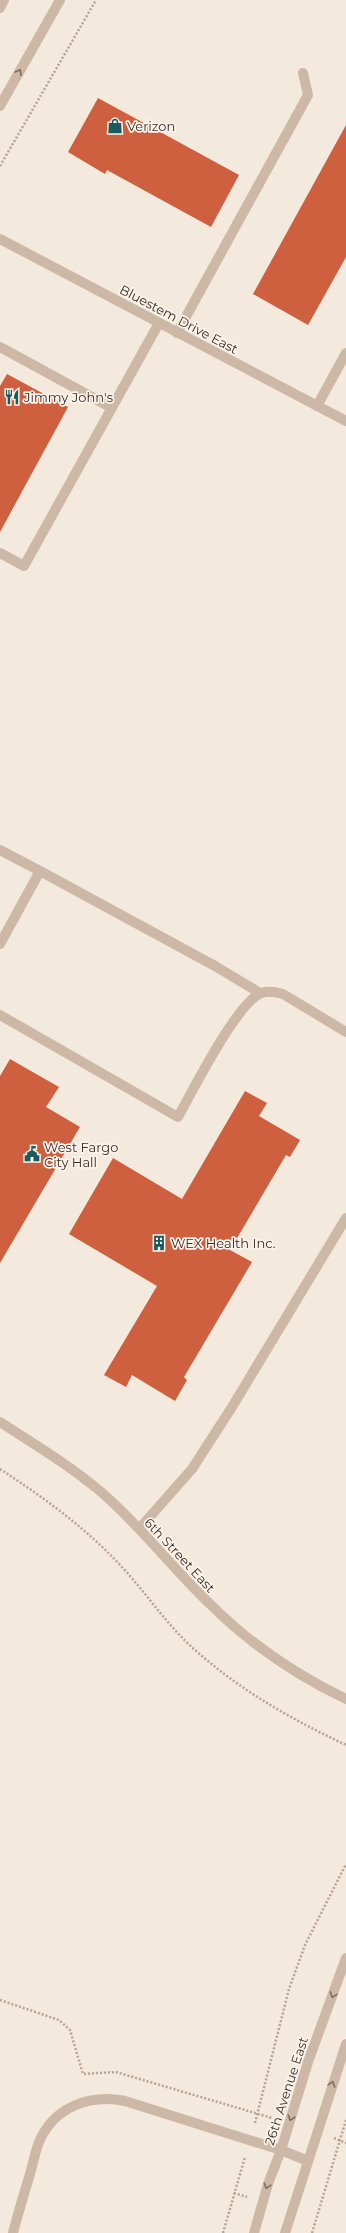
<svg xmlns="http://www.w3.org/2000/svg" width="346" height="2233" font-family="Montserrat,sans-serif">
	<rect width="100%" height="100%" fill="#f4e9dd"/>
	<!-- building -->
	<path fill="#ce6040" d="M98,98L239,175L211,227L107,170L105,174L68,152Z
		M346,125V257L308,325L253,294Z
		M7,374L68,407L0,532V386Z
		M10,1059L59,1087L46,1107L80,1127L0,1263V1076Z
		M245,1091L267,1103L259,1116L300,1140L290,1157L286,1155L230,1250L252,1262L184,1377L187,1380L175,1401L132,1375L126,1387L104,1375L157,1286L69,1234L113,1158L182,1199Z"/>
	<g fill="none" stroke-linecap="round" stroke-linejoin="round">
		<!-- path -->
		<path stroke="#b9a291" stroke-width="2.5" stroke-dasharray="2 2" stroke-linecap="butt" d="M0,166L96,0
			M0,1469C43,1497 86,1528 121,1566C149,1596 169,1629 202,1656C245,1693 295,1721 346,1745
			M0,2000L59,2020L70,2030L83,2074L116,2072L272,2118
			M255,2123L289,1989L305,1945L346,1864
			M334,2138L346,2143
			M234,2193L247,2197
			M223,2233L245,2157
			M312,2233L346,2120"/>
		<!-- minor -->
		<path stroke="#cdb8a7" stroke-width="10" d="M0,8L4,0
			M0,106L60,0
			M0,239L346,421
			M177,333L308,95L303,73
			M0,347L112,408
			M317,406L346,353
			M0,553L24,566L159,323
			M0,850L40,871
			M0,944L40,871L215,966L260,993
			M0,1015L178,1117C193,1090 235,1007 259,994C266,990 276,992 283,994L346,1032
			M0,1422C34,1444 69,1465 100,1491C140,1525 172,1568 210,1604C250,1644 296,1675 346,1699
			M139,1529L192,1469L232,1407L346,1218
			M13,2233C18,2213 24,2194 30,2174C33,2164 35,2152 39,2142C54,2107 89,2094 125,2101L281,2150L308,2161
			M254,2233L268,2184L281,2150L308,2062L346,1958
			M285,2233L346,2044"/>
	</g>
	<!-- one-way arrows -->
	<defs><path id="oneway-chevron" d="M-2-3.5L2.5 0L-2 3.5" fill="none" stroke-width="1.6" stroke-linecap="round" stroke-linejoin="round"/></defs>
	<g stroke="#7c6c61">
		<use href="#oneway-chevron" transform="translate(19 72) rotate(-60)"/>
		<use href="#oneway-chevron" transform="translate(333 1995) rotate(110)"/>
		<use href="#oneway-chevron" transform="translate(332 2084) rotate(-72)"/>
		<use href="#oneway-chevron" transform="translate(291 2118) rotate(107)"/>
		<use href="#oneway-chevron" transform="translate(267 2186) rotate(107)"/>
	</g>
	<!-- icons -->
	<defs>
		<symbol id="shop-bare" viewBox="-9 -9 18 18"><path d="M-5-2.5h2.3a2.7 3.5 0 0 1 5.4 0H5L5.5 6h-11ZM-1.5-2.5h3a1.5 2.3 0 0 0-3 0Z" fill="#1a5b5e" stroke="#fbf3ea" stroke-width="2.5" paint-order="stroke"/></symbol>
		<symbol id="restaurant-bare" viewBox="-9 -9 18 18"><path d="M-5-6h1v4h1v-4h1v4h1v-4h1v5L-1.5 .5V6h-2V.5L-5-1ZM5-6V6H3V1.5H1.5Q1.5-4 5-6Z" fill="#1a5b5e" stroke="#fbf3ea" stroke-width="2.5" paint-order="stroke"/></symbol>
		<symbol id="civic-bare" viewBox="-9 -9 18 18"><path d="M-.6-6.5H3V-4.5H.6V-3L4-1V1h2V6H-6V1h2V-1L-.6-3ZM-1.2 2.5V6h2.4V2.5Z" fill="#1a5b5e" stroke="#fbf3ea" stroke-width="2.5" paint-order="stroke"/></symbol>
		<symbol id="building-bare" viewBox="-9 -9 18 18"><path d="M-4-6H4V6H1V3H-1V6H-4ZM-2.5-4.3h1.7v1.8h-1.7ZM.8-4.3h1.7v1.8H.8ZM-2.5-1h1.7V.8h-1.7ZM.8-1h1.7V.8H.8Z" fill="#1a5b5e" stroke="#fbf3ea" stroke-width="2.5" paint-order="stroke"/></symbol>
	</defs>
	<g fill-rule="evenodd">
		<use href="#shop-bare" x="104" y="115" width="22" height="22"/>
		<use href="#restaurant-bare" x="1" y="386" width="22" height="22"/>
		<use href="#civic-bare" x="21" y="1143" width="22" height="22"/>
		<use href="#building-bare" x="148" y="1232" width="22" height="22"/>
	</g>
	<g text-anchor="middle" stroke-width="3.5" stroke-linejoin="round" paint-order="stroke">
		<!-- poi labels -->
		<g font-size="13" fill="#392d28" stroke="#fbf3ea" text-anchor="start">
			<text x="127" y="131">Verizon</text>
			<text x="24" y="402">Jimmy John's</text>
			<text x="44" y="1152">West Fargo<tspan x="44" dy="15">City Hall</tspan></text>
			<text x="171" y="1248">WEX Health Inc.</text>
		</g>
		<!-- street labels -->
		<g font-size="13" fill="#392d28" stroke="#fbf3ea">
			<text transform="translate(179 319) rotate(28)" y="5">Bluestem Drive East</text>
			<text transform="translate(180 1555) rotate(47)" y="5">6th Street East</text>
			<text transform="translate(286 2091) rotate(-72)" y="5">26th Avenue East</text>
		</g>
	</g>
</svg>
